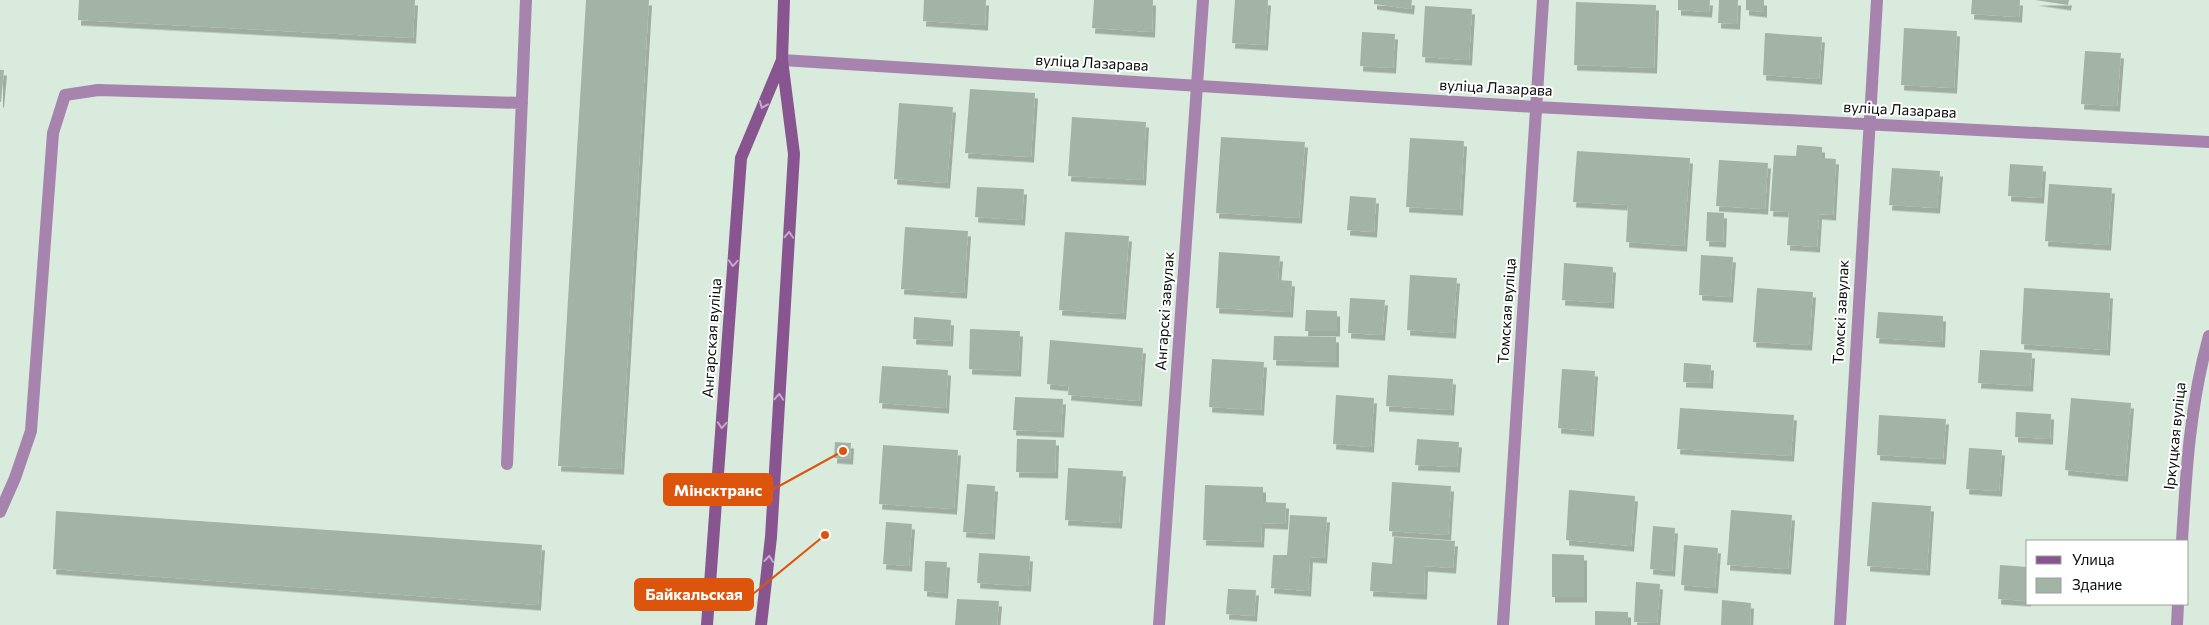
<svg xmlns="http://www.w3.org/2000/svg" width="2209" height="625" font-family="Commissioner,sans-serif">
	<defs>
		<filter id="shadow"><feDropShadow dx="3" dy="5.5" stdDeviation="0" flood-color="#0004"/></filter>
	</defs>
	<rect width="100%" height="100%" fill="#d8ebdc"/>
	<!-- building -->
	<path fill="#a2b4a6" filter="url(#shadow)" d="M79,0H415L413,38L78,20Z
		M586,0H649L621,469L558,466Z
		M924,0H986L985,25L923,21Z
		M1094,0H1153L1152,32L1092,28Z
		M1235,0H1268L1265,45L1232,43Z
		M1374,0H1412L1411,9L1374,4Z
		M1678,0H1710L1709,12L1678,10Z
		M1719,0H1738L1737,24L1718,23Z
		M1746,0H1764V12L1746,10Z
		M1972,0H2020L2019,17L1971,14Z
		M2035,0H2069L2068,5Z
		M1576,2L1656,5L1654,68L1574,65Z
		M1425,6L1472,9L1469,60L1422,57Z
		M1904,28L1957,31L1954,88L1901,85Z
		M1362,32L1395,34L1393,68L1360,66Z
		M1765,33L1822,37L1819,79L1763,75Z
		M2085,51L2121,53L2117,106L2081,104Z
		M0,70H4L1,102H0Z
		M970,89L1035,93L1031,157L965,153Z
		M899,103L953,107L947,183L894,179Z
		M1072,117L1146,122L1143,180L1068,176Z
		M1221,137L1305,142L1299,218L1216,213Z
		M1410,138L1464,141L1460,210L1406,207Z
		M1797,145L1822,147V158L1836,159L1833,215L1819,214L1817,247L1787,245L1789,212L1770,211L1774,155L1796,156Z
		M1577,151L1690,158L1684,246L1626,242L1628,205L1573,202Z
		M1719,160L1768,163L1765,209L1716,206Z
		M2010,164L2043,166L2041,198L2008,196Z
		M1892,168L1940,171L1937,208L1889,205Z
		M2049,184L2112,188L2108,245L2045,241Z
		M977,187L1024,189L1022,220L975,217Z
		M1350,196L1376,198L1374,232L1347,230Z
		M1707,212L1724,213L1723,242L1706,241Z
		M905,227L968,231L964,293L901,289Z
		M1065,232L1129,236L1123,314L1059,310Z
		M1219,252L1280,256L1278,280L1292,281L1290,312L1216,308Z
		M1701,255L1733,257L1730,297L1699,295Z
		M1564,263L1613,267L1611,303L1562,300Z
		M1410,275L1457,278L1453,333L1407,330Z
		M1757,288L1813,292L1809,345L1753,342Z
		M2024,288L2110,293L2107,350L2021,344Z
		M1350,298L1385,300L1382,335L1348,333Z
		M1306,310L1337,311V331H1305Z
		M1878,312L1943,316L1942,342L1876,338Z
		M914,317L951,320L950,341L913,339Z
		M970,329L1020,331L1018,371L969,369Z
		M1274,336L1336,337V362L1273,360Z
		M1050,340L1143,348L1139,401L1068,395L1069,386L1047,384Z
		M1980,350L2032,353L2030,386L1978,383Z
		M1212,359L1264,362L1261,410L1209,407Z
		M1684,363L1711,365L1710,383L1683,382Z
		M882,366L948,370L946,408L879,403Z
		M1562,369L1595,371L1591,431L1558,428Z
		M1388,375L1453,379L1451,410L1386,406Z
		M1336,395L1374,398L1371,447L1333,444Z
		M1015,397L1063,399L1061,432L1013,430Z
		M2071,398L2131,403L2125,476L2065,470Z
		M1680,408L1794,415L1791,456L1677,449Z
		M2016,412L2051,414L2050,439L2015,437Z
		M1879,415L1946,419L1943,459L1877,455Z
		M1017,439L1056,440L1055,473L1016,472Z
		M1417,439L1459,442L1457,467L1415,465Z
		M835,442L851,443L850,459L834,458Z
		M883,445L958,450L954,509L879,504Z
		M1969,448L2002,450L1999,491L1966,489Z
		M1068,468L1123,471L1119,523L1065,520Z
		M1392,482L1451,486L1448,535L1389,531Z
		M967,484L995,486L992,534L963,532Z
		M1205,485L1263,487V502L1286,503L1285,524L1262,523L1261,542L1203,540Z
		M1569,490L1635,496L1631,546L1566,540Z
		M1872,502L1931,506L1927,570L1867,566Z
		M1731,510L1792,515L1788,569L1727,565Z
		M56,511L542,545L538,605L53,569Z
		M1290,515L1327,517L1324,558L1310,557L1308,591L1271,588L1273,555H1287Z
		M886,522L912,524L909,566L883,564Z
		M1653,526L1675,528L1672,571L1650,569Z
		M1394,537L1455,541L1453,568L1425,566L1424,594L1370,591L1372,562L1392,564Z
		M1684,545L1718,548L1715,588L1681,585Z
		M979,553L1030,556L1028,586L977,583Z
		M1552,554L1584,555V597H1552Z
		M925,561L947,562L945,593L924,591Z
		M2000,565L2028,567V601L1998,599Z
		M1636,582L1660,584L1657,623L1634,622Z
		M1228,589L1256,590L1254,616L1226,614Z
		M957,599L999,601L997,625H955Z
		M1722,600L1751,603L1750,625H1721Z
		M1595,611L1628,612V625H1595Z"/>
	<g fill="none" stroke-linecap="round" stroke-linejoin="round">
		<!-- service -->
		<path stroke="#a784ad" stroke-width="12" d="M507,464L526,0
			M0,512L15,478L31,431L53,133L65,95L98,90L522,103"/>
		<!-- minor -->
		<path stroke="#a784ad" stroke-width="12" d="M782,60L1536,107L2209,142
			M1159,625L1203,0
			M1503,625L1543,0
			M1840,625L1877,0"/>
		<!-- tertiary -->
		<path stroke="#a784ad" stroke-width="12" d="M2182,541C2186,472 2190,403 2209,336
			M2177,625L2178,604"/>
		<!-- secondary -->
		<path stroke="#885590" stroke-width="12" d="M707,625L741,158L782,60
			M761,625L771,537L794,154L782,60L784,0"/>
	</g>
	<!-- one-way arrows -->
	<defs><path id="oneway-chevron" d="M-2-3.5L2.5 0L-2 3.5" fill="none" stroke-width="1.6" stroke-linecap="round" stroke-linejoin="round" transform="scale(1.25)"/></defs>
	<g stroke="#c4aac8">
		<use href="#oneway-chevron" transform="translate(763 105) rotate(113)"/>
		<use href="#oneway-chevron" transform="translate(789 235) rotate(-87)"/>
		<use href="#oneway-chevron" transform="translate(733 263) rotate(94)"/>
		<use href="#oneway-chevron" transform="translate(779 397) rotate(-87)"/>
		<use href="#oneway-chevron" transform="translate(722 425) rotate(94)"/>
		<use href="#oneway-chevron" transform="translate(769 559) rotate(-84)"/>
	</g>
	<g text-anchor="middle" stroke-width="4" stroke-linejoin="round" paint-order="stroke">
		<!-- street labels -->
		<g font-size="15" fill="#080e09" stroke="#fff">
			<text transform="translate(1092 63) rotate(3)" y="5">вуліца Лазарава</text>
			<text transform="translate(1496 88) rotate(3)" y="5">вуліца Лазарава</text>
			<text transform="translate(1900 110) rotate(3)" y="5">вуліца Лазарава</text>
			<text transform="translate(1165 311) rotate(-86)" y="5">Ангарскі завулак</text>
			<text transform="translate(1507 311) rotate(-86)" y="5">Томская вуліца</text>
			<text transform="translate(1841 312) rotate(-87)" y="5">Томскі завулак</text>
			<text transform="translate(712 338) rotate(-86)" y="5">Ангарская вуліца</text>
			<text transform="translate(2175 436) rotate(-84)" y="5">Іркуцкая вуліца</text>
		</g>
	</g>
	<!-- callouts -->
	<path fill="none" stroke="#dd550c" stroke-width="2" d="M843 451L772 490M825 535L753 594"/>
	<g fill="#dd550c" stroke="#fff" stroke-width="2">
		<circle cx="843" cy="451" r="5"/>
		<circle cx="825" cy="535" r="5"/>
	</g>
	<g fill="#dd550c" stroke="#dd550c" stroke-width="2">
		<rect x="664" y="474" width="108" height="31" rx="5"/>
		<rect x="635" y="579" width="118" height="31" rx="5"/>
	</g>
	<g font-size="16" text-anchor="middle" font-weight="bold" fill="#fff">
		<text x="718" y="496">Мінсктранс</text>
		<text x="694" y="600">Байкальская</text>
	</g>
	<!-- legend -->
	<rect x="2026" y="540" width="162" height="65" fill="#ffffff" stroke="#9c9f9d"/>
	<rect x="2036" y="556" width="25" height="8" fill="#885590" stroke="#9c9f9d"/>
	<text x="2072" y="565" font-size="15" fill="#080e09">Улица</text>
	<rect x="2036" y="578" width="25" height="15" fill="#a2b4a6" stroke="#9c9f9d"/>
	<text x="2072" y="590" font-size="15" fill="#080e09">Здание</text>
</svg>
